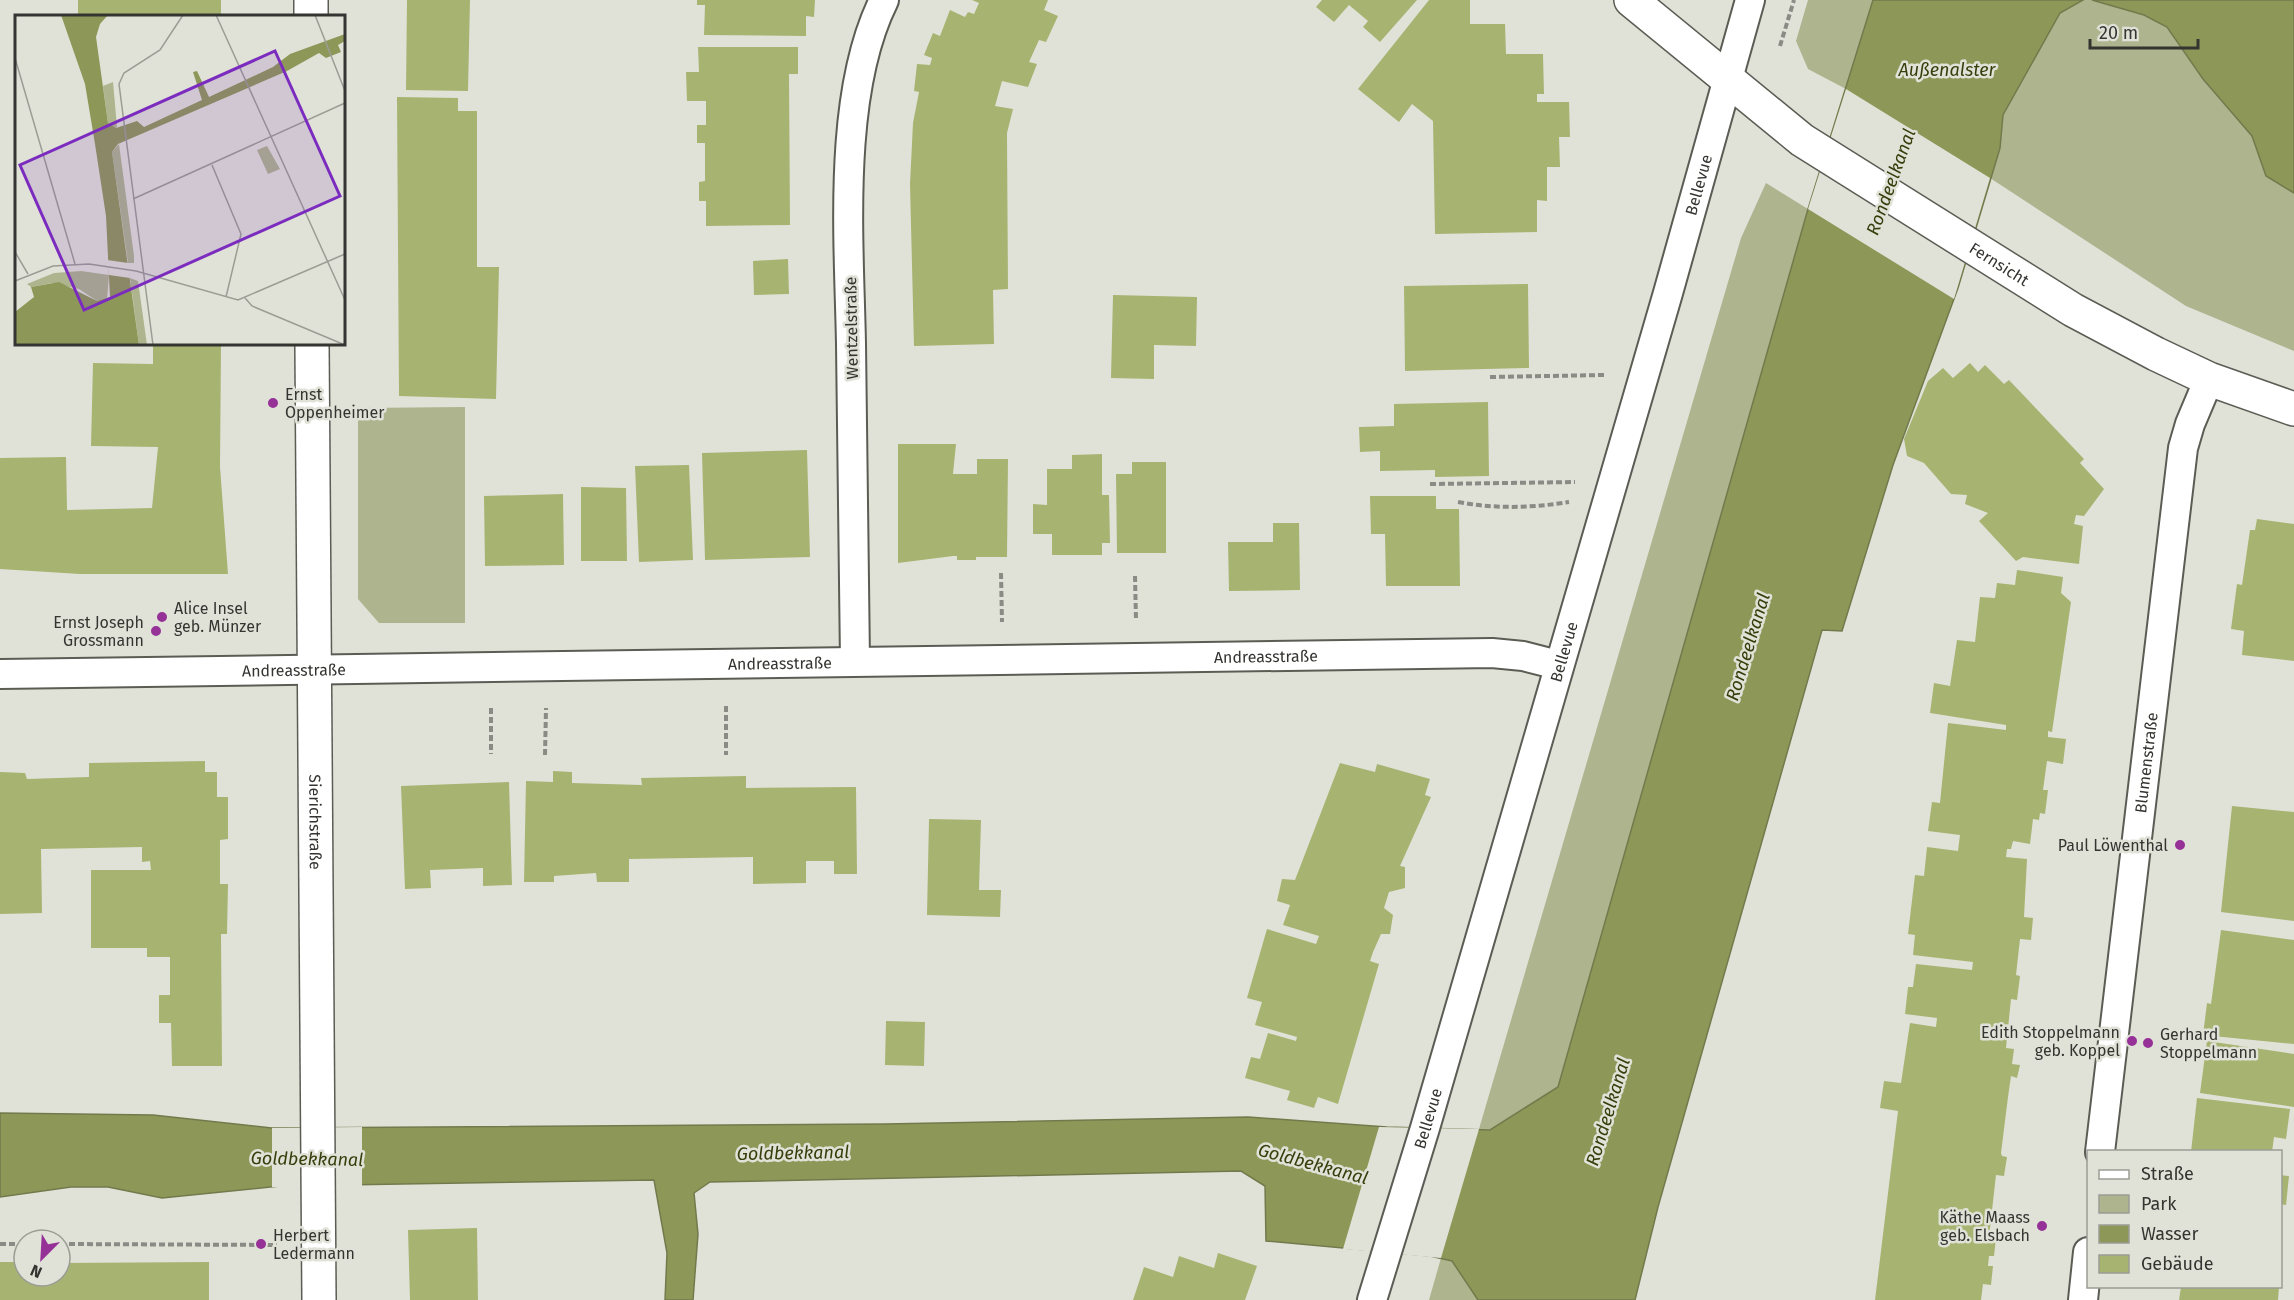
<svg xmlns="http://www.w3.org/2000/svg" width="2294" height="1300" font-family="'Fira Sans',sans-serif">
	<rect width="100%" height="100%" fill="#e0e2d8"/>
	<!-- green -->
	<path fill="#adb48e" d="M1808,0H1873L1846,89L1808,69L1796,41Z
		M2083,0H2092L2144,15L2167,27L2203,79L2252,136L2266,176L2294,193V351L2186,306L1990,178L2000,148L2003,115L2060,13Z
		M1766,183L1808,209L1558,1087L1490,1130L1479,1129L1741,238Z
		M465,407V623H379L358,599V408Z
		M1441,1258L1452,1261L1478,1300H1429Z"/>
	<!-- water -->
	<path fill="#8d9858" stroke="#727a4c" stroke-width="1.5" d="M1873,0H2083L2060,13L2003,115L2000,148L1958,288L1893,465L1842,631L1822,630L1658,1207L1635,1300H1478L1452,1261L1430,1256L1266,1241L1265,1186L1241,1171L710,1182L694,1193L698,1234L693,1300H665L667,1253L654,1180L280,1186L162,1198L108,1187H71L0,1197V1113L153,1115L272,1128L885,1124L1248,1117L1387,1127L1490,1130L1558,1087L1808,209Z
		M2092,0H2294V193L2266,176L2252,136L2203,79L2167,27L2144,15Z"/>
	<!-- pier -->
	<path fill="#e0e2d8" d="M1846,89L1990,178L1954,299L1808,209Z
		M362,1127V1187H272V1128Z
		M1379,1127L1479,1129L1441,1258L1343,1249Z"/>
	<!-- building -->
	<path fill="#a7b371" d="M78,0H221V16H78Z
		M407,0H470L468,91L406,90Z
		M697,0H815L814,17L806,16V36L704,35L705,5H697Z
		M972,0H1048L1044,10L1058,16L1046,42L1039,40L1029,62L1037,64L1028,87L1002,81L995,106L1013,109L1007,133L1008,289L993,290L994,344L914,346L910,184L913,123L919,92L914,91L917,64L930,65L932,58L924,55L933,33L940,36L950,10L965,17L968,12L974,14L979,3Z
		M1322,0H1417L1380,42L1363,27L1368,21L1349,5L1334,22L1316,7Z
		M1429,0H1470V24H1505L1506,54H1543L1544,94H1537V102H1569L1570,137H1559L1560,167H1547V201L1537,200V232L1435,234L1433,121L1412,104L1399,122L1358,89Z
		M698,47H798V74H789L790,225L706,226V201H699V182L705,181V143H697V125H706V101H687L686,72H699Z
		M397,97L458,98V111H477V267H499L496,399L399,396Z
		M788,259L789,294L754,295L753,261Z
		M1528,284L1529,368L1405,371L1404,286Z
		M1113,295L1197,297L1196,346L1154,345V379L1111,378Z
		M153,344H221L220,467L228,574H80L0,569V458L66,457L67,510L152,508L158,447L91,446L93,363L153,364Z
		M1970,363L1978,372L1985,365L2004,384L2009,380L2084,459L2080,463L2104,489L2084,516L2076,515L2074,524L2083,526L2079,564L2023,557L2016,561L1979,521L1988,513L1965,504L1967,495L1951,494L1924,463L1907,456L1904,439L1928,381L1943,368L1953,378Z
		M1488,402L1489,476L1435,477V470L1380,471V451L1360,452L1359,427L1394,426V404Z
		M898,444H956L953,474H977V459H1008L1007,557H976V560H957V556H953L898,563Z
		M807,450L810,557L705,560L702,453Z
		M1102,454V495H1109L1110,543H1102V555H1052V534H1033V504L1047,505V469H1072V455Z
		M1132,462H1166V553H1117L1116,474H1132Z
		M689,465L693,560L639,562L635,466Z
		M581,487L626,488L627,561H581Z
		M563,494L564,565L485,566L484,496Z
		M1370,496H1436V509H1459L1460,586H1386L1385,534H1371Z
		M2257,519L2294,524V661L2242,655L2244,631L2231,629L2237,584L2242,585L2250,530H2255Z
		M1273,523H1299L1300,590L1229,591L1228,542H1273Z
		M2017,570L2063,577L2061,593L2071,602L2052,732L2048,731V737L2066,739L2063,764L2047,761L2043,790H2048L2045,814L2040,813L2039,820L2033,819L2030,844L2013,841L2011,849H2007L2006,857L2027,859L2024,917L2033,918L2031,940L2020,939L2016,975L2020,976L2017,1000L2011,999L2006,1048L2014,1049L2012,1064L2020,1065L2017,1078L2011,1076L2008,1097L2001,1153L2002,1156L2007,1157L2004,1176L1996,1175L1989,1237L1996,1238L1994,1256H1989L1988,1266H1993L1991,1285L1983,1284L1981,1300H1875L1898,1111L1880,1108L1884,1081L1901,1083L1910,1023L1936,1027L1937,1018L1905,1014L1908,987H1913L1916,964L1972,970L1973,962L1913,955L1915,935L1908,934L1915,875L1924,876L1927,847L1958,851L1960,835L1928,831L1932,802L1940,803L1948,723L2006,730V725L1930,713L1934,683L1950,686L1957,640L1975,642L1980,597L1995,598L1997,583L2015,585Z
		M205,761V772H217V797H228V839L220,840V884H228L227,934H221L222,1066H172L171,1023H159V995H170V957H147V948H91V870H151L150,861L142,862V847L41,849L42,913L0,914V772L25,773L27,779L89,777V763Z
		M1340,763L1375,772L1377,764L1430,779L1425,795L1431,797L1400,866L1405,867V888L1389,892L1384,908L1393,915L1390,934H1381L1373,952L1370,961L1379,964L1338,1104L1318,1097L1314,1108L1287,1100L1290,1091L1245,1078L1251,1057L1260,1059L1268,1033L1296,1041L1297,1037L1255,1025L1262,1002L1247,998L1267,929L1316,944L1319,936L1283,925L1290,905L1277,901L1282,879L1295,880Z
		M553,771L572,772V783L642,785L641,778L746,776V788L856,787L857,874H834V861H806V883L753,884V857L629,859V882H597L596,873L554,876V882H524L526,781L553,782Z
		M509,782L512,885L483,886V868L430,870L431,888L405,889L401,786Z
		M2232,806L2294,812V921L2221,912Z
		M929,819L981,820L979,890H1001L1000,917L927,915Z
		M2221,930L2294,940V1044L2203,1035L2207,1003L2211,1004Z
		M886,1021L925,1022L924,1066L885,1065Z
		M2207,1041L2294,1054V1107L2200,1093Z
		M2197,1098L2290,1109L2286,1139L2274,1137L2272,1152H2191Z
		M2280,1175L2289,1176L2286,1205L2280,1204Z
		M477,1228L478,1300H410L408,1230Z
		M1218,1253L1257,1266L1245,1300H1133L1144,1267L1173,1277L1179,1256L1214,1268Z
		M0,1262H24V1276H60V1263L209,1262V1300H0Z
		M2181,1287H2279L2278,1300H2179Z"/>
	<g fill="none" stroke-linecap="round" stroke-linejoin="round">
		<defs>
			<g id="street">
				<path d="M855,661C853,556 852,450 851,344C849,239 837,94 884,0"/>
				<path id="s1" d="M0,674L1492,653L1523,656L1558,665"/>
				<path id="s2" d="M2100,1152L2183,448L2190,424L2209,379"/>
				<path id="s3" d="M1372,1300L1425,1128L1668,293L1750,0"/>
				<path d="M2083,1300L2088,1252"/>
			</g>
			<g id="secondary">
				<path d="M311,0V16"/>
				<path id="s4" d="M1631,0L1802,140L2073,310L2156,354L2209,379L2294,409"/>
				<path id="s5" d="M312,344L319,1300"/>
			</g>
		</defs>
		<!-- street casing -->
		<use href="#street" stroke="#5b5c54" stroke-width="32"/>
		<!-- secondary casing -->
		<use href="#secondary" stroke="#5b5c54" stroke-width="36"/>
		<!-- path -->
		<path stroke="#898b84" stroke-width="4" stroke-dasharray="6 3" stroke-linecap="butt" d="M1780,46L1794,0
			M1490,377L1605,375
			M1430,484L1575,482
			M1458,502C1496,509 1531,508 1569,502
			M1001,573L1002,622
			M1135,576L1136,620
			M726,706V755
			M491,708V754
			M545,755L546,708
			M0,1244H24
			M60,1244L277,1245"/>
		<!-- street -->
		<use href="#street" stroke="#fff" stroke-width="28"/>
		<!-- secondary -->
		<use href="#secondary" stroke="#fff" stroke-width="33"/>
	</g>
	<!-- markers -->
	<g fill="#953197" stroke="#e0e2d8" stroke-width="2">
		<circle cx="273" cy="403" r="6"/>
		<circle cx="162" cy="617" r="6"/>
		<circle cx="156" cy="631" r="6"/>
		<circle cx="2180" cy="845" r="6"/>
		<circle cx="2132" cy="1041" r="6"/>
		<circle cx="2148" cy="1043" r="6"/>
		<circle cx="2042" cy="1226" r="6"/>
		<circle cx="261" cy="1244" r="6"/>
	</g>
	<g text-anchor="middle" stroke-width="5" stroke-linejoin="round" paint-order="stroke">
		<!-- street labels -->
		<g font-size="16" fill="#343531" stroke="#e0e2d8">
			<text dy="6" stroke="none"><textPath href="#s3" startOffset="1162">Bellevue</textPath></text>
			<text dy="6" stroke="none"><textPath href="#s4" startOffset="454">Fernsicht</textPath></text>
			<text transform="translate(851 328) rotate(-91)" y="6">Wentzelstraße</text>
			<text dy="6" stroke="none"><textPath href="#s3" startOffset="676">Bellevue</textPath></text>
			<text dy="6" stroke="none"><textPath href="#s1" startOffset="1266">Andreasstraße</textPath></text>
			<text dy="6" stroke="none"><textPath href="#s1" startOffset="780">Andreasstraße</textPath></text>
			<text dy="6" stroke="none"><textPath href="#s1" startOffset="294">Andreasstraße</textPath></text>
			<text dy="6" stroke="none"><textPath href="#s2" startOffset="392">Blumenstraße</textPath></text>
			<text dy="6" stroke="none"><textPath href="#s5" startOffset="478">Sierichstraße</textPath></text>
			<text dy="6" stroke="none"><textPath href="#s3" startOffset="190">Bellevue</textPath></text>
		</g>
		<!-- poi labels -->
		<g font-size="16" fill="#343531" stroke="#e0e2d8" text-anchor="start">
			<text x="285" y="400">Ernst<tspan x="285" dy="18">Oppenheimer</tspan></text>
			<text x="174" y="614">Alice Insel<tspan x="174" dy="18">geb. Münzer</tspan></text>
			<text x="144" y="628" text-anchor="end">Ernst Joseph<tspan x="144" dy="18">Grossmann</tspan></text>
			<text x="2168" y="851" text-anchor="end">Paul Löwenthal</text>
			<text x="2120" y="1038" text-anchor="end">Edith Stoppelmann<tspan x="2120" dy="18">geb. Koppel</tspan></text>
			<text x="2160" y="1040">Gerhard<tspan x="2160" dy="18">Stoppelmann</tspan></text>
			<text x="2030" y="1223" text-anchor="end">Käthe Maass<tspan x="2030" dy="18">geb. Elsbach</tspan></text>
			<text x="273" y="1241">Herbert<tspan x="273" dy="18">Ledermann</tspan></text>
		</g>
		<!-- water labels -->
		<g font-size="18" font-style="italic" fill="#373e0b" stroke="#e0e2d8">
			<text x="1947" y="76">Außenalster</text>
			<text transform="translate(1891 182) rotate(-70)" y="6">Rondeelkanal</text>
			<text transform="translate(1748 647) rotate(-73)" y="6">Rondeelkanal</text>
			<text transform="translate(1608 1112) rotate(-73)" y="6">Rondeelkanal</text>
			<text transform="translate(793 1153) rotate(-1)" y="6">Goldbekkanal</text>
			<text transform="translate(307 1159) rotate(1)" y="6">Goldbekkanal</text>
			<text transform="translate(1313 1164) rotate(15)" y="6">Goldbekkanal</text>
		</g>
	</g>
	<!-- overview -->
	<g transform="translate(15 15)">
		<rect width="330" height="330" fill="#e0e2d8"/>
		<path d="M98,67L102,112L101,113L93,108L88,71ZM104,129L119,241V248H113L97,137ZM252,131L265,154L253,159L242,135ZM66,256L94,260L92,285L82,286L64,274L37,268L16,272L12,269L39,258ZM115,263L123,266L132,330H124Z" fill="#adb48e"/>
		<path d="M46,0H93L85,9L81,22L93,108L101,113L122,106L129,112L187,85L178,57L182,56L194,82L258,52L275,39L330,19V26L323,30L326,37L311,43L304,38L272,56L103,129L97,137L124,330H0V297L19,282L16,272L44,267L82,286L95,282L91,201L80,129L70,69Z" fill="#8d9858"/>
		<path d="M92,245L113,248L115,263L94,260Z" fill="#e0e2d8"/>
		<path fill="none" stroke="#9b9d95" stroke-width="1.5" d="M201,0L330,285M300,0L330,76M0,43L60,249M197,150L226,219L211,282M118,184L330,88M0,237L13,259M0,266L38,251L74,249L121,256L223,285L330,239M230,283L237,291L330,330M138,330L104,69L109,58L145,35L168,0"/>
		<path fill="#7b2cbf" fill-opacity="0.15" stroke="#7b2cbf" stroke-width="3" d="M260,36L325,181L69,295L5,150Z"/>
		<rect width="330" height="330" fill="none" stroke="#343531" stroke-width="3"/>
	</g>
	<!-- legend -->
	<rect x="2087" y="1150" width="195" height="138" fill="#e0e2d8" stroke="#9b9d95" stroke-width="1.5"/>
	<rect x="2099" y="1170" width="30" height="9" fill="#ffffff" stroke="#9b9d95" stroke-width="1.5"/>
	<text x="2141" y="1180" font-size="18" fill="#343531">Straße</text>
	<rect x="2099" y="1195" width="30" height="18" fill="#adb48e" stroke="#9b9d95" stroke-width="1.5"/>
	<text x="2141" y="1210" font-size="18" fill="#343531">Park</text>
	<rect x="2099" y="1225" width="30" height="18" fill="#8d9858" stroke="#9b9d95" stroke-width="1.5"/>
	<text x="2141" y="1240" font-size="18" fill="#343531">Wasser</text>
	<rect x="2099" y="1255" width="30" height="18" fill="#a7b371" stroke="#9b9d95" stroke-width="1.5"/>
	<text x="2141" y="1270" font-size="18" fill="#343531">Gebäude</text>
	<!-- north arrow -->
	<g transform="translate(42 1258) rotate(204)"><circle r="28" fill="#e0e2d8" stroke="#9b9d95" stroke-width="1.5"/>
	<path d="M0-4.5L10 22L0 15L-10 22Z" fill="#953197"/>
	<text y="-9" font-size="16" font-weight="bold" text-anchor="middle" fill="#343531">N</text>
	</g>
	<!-- scale -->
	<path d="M2090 39v9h108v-9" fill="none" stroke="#343531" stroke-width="3"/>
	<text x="2099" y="39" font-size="18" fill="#343531" stroke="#e0e2d8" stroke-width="4.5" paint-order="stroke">20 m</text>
</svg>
